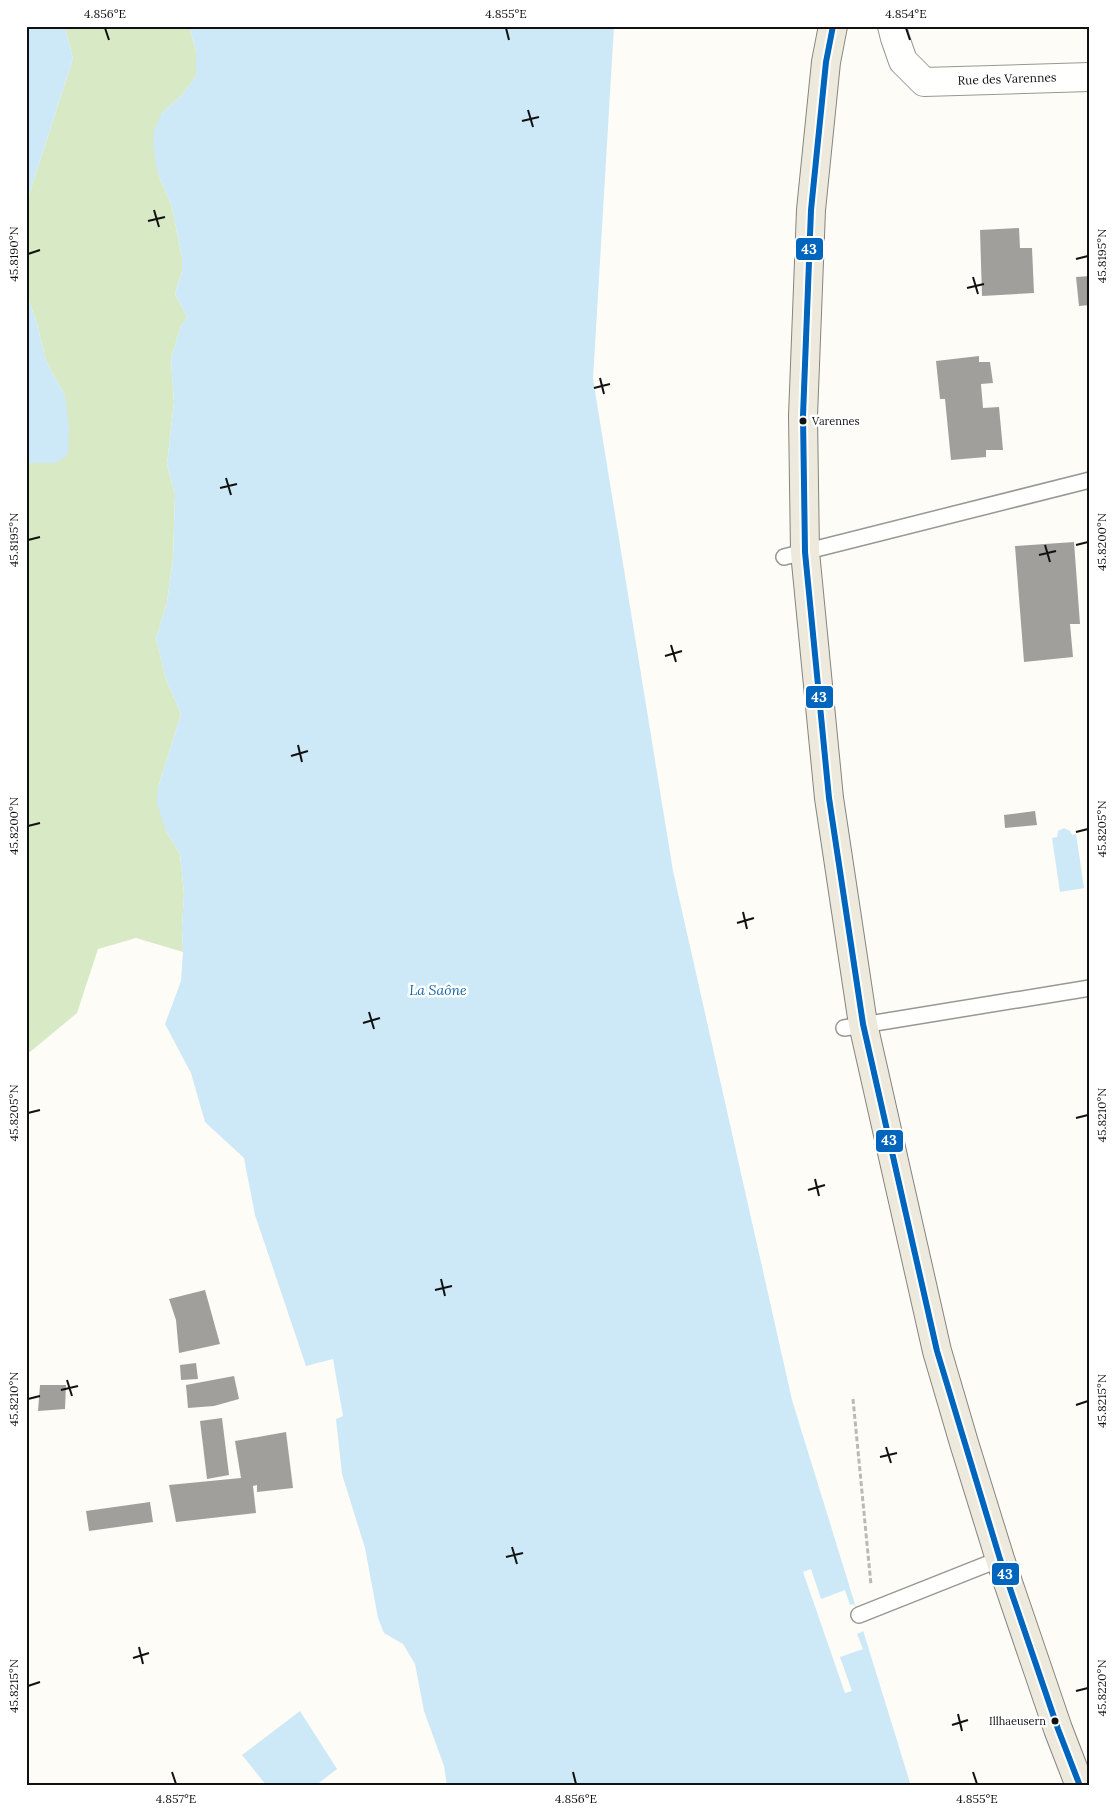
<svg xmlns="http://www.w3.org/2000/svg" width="1116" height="1812" font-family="Lora,serif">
	<rect width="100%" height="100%" fill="#fdfcf7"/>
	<!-- forest -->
	<path fill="#d8eac5" d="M65,26H189L196,51V76L182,95L162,113L158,174L172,207L182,257V271L175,294L187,317L181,326L171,359L174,402L167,464L175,495L173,559L167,602L156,638L166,679L181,714L158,788L166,831L180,854L184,893L182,928L183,952L136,938L98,949L77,1013L30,1052L26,1051V463H55L65,396L46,361L37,324L26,292V204L73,59Z"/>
	<!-- water -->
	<path fill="#cde8f7" d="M26,26H65L73,59L26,204Z
		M189,26H614L593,379L673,871L792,1400L911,1786H447L444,1766L424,1711L415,1664L403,1644L384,1633L378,1618L365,1548L342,1474L336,1419L343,1416L333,1359L306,1366L255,1215L244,1158L205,1122L191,1073L165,1024L181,981L183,952L182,928L184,893L180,854L166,831L157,803L158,788L181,714L166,679L156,638L167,602L173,559L175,495L167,464L174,402L171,359L181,326L187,317L175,294L182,271V257L172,207L158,174L153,145L154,130L162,113L182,95L196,76V51Z
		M26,292L37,324L46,361L65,396L69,427L68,454L56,463H26Z
		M1064,828L1070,831L1072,835L1076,834L1084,888L1060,892L1052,838L1057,837L1058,831Z
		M300,1711L337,1769L315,1786H267L242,1755Z"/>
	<!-- pier -->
	<path fill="#fdfcf7" d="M811,1569L821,1599L845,1590L850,1605L854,1604L864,1631L857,1634L863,1649L840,1657L852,1691L845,1693L803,1572Z"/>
	<!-- building -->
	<path fill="#a19f9c" d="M1019,228L1020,248H1032L1034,293L982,296L980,230Z
		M1090,276V305L1079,306L1076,277Z
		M979,356V362H990L993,383L981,384L983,408L999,407L1003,450H986V457L951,460L945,399H940L936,361Z
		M1074,542L1080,624H1070L1073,657L1024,662L1015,546Z
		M1035,811L1037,825L1005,828L1004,815Z
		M205,1290L220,1344L179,1353L176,1320L169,1299Z
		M196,1363L198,1379L181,1380L180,1365Z
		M234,1376L239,1399L214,1406L188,1408L186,1385Z
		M40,1385H66L65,1409L38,1411Z
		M222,1418L229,1475L207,1479L200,1421Z
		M286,1432L293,1488L257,1492V1485L253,1486L256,1513L176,1522L169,1485L241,1478L235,1441Z
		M150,1502L153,1522L89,1531L86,1511Z"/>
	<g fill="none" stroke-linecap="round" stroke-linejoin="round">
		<defs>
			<path id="lane" d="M784,557L1090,480
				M844,1028L1090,988
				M859,1615L1000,1559"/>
			<path id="street" d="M892,26L895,38L903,61L924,82L1090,77"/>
			<path id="primary" d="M833,26L826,62L811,210L803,416L805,552L829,798L863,1024L937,1351L964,1443L1000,1559L1058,1729L1080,1786"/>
		</defs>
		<!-- lane casing -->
		<use href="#lane" stroke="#979795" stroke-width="18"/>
		<!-- street casing -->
		<use href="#street" stroke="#979795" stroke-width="30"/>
		<!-- primary casing -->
		<use href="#primary" stroke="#858482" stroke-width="30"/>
		<!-- path -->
		<path stroke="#b9b9b8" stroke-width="3" stroke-dasharray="5 2.5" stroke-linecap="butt" d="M853,1399L871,1585"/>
		<!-- lane -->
		<use href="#lane" stroke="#fffffe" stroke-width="15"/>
		<!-- street -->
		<use href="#street" stroke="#fffffe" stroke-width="28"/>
		<!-- primary -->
		<use href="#primary" stroke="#ede9dc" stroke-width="28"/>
		<defs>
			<path id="bus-1" d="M833,26L826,62L811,210L803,416L805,552L829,798L863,1024L937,1351L1000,1559L1058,1729L1080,1786"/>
		</defs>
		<!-- bus-1 casing -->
		<use href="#bus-1" stroke="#fff" stroke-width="10"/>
		<!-- bus-1 -->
		<use href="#bus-1" stroke="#0065bd" stroke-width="6"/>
	</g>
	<!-- ticks -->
	<path fill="none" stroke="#111" stroke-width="2" d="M105,28L109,40M506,28L509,40M906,28L910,40M528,110L533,127M522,121L539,117M154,210L159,227M148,221L165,217M28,254L40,250M1076,259L1088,256M973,277L978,294M967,288L984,284M600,378L604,394M594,388L610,384M226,478L231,495M220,488L237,484M28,540L40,537M1045,545L1050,562M1076,545L1088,542M1039,555L1056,551M671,645L676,662M665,656L682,651M298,745L302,762M291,756L308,751M28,826L40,823M1076,832L1088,829M743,912L747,929M737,923L754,918M369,1012L374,1029M363,1023L380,1018M28,1113L40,1110M1076,1118L1088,1115M815,1179L819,1196M808,1190L825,1185M441,1279L445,1296M435,1290L452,1286M67,1380L72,1396M61,1390L78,1386M28,1399L40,1396M1076,1405L1088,1401M886,1447L891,1463M880,1457L897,1453M512,1547L517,1564M506,1557L523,1553M139,1647L143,1664M133,1658L149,1653M28,1686L40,1682M1076,1691L1088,1688M958,1714L962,1731M952,1725L968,1720M172,1772L176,1784M573,1772L576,1784M973,1772L977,1784"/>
	<!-- markers -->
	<g fill="#111" stroke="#fff" stroke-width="2">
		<circle cx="803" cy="421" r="4.5"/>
		<circle cx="1055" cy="1721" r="4.5"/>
	</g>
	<g text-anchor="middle" stroke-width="5" stroke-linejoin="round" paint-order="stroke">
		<!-- bus labels -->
		<g font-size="11" fill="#111" stroke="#fff" text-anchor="start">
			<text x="812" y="425">Varennes</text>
			<text x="1046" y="1725" text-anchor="end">Illhaeusern</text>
		</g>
		<!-- street labels -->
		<g font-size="12" fill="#111" stroke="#fff">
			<text transform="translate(1007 79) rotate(-2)" y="4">Rue des Varennes</text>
		</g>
		<!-- water labels -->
		<g font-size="14" font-style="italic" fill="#1768a6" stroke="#fff">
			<text x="438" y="995">La Saône</text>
		</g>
	</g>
	<g stroke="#fff" stroke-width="2">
		<rect x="795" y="237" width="29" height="24" rx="5" fill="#0065bd"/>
		<rect x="805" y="685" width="29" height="24" rx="5" fill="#0065bd"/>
		<rect x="875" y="1129" width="29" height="24" rx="5" fill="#0065bd"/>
		<rect x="991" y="1562" width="29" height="24" rx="5" fill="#0065bd"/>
	</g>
	<g font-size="14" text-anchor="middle" font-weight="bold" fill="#fff">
		<text x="809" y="254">43</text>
		<text x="819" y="702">43</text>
		<text x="889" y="1145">43</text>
		<text x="1005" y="1579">43</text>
	</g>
	<!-- border -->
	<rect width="1116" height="1812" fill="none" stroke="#ffffff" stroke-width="55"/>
	<rect x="28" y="28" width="1060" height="1756" fill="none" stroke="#111" stroke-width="2"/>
	<g font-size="12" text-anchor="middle" fill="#111">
		<text x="105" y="18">4.856°E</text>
		<text x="506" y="18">4.855°E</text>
		<text x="906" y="18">4.854°E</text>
		<text transform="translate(14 254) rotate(-90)" y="4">45.8190°N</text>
		<text transform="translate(1102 256) rotate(-90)" y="4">45.8195°N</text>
		<text transform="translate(14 540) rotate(-90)" y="4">45.8195°N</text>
		<text transform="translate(1102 542) rotate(-90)" y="4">45.8200°N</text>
		<text transform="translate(14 826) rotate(-90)" y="4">45.8200°N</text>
		<text transform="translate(1102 829) rotate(-90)" y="4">45.8205°N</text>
		<text transform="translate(14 1113) rotate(-90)" y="4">45.8205°N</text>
		<text transform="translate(1102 1115) rotate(-90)" y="4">45.8210°N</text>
		<text transform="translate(14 1399) rotate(-90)" y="4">45.8210°N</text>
		<text transform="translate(1102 1401) rotate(-90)" y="4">45.8215°N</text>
		<text transform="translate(14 1686) rotate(-90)" y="4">45.8215°N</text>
		<text transform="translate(1102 1688) rotate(-90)" y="4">45.8220°N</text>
		<text x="176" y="1803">4.857°E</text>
		<text x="576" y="1803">4.856°E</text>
		<text x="977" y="1803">4.855°E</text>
	</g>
</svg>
